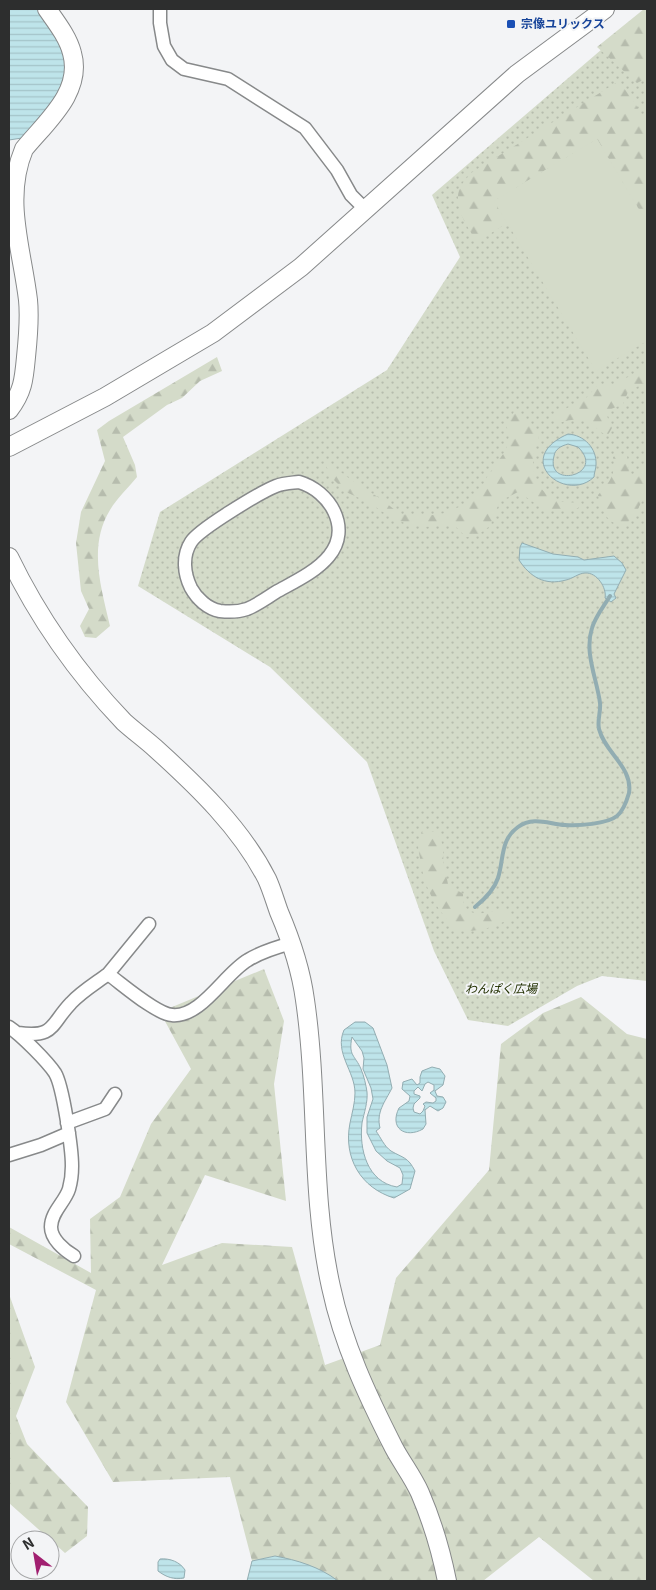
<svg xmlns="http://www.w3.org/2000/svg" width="656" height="1590" font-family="Georgia,'Noto Sans JP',serif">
	<defs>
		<pattern id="grass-dots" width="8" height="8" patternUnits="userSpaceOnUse" patternTransform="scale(1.25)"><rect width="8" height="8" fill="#d4dbc9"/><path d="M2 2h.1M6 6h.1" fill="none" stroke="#b6bcad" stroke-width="1.8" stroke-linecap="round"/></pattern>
		<pattern id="forest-firs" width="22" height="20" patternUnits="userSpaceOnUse" patternTransform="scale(1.25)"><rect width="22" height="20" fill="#d4dbc9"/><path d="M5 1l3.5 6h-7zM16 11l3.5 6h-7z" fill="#b6bcad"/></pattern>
		<pattern id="water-rules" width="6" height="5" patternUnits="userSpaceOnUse" patternTransform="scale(1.25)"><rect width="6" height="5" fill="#bee4ea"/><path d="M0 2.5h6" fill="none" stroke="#a4c4c9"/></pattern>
	</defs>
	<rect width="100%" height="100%" fill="#f3f4f6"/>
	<!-- grass -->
	<path fill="url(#grass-dots)" d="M644,13L647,18V981L602,976L577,986L508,1026L468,1020L434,951L367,762L270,667L138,586L160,512L387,370L460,257L432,195Z"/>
	<!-- forest -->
	<path fill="url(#forest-firs)" d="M644,9H647V78L637,83L597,47Z
		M619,81L636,105L647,128V223L597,139L494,201L507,223L477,242C467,226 454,209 459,190C461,184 467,178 471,173Z
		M217,357L222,371L200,381L182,398L167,405L123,437L135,465L137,477C129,487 117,498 110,510C88,546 101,587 110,626L96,638L85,637L80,626L89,609L81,591L76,543L81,512L105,461L97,430L109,421Z
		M647,370V381L628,392L623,404L609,410L607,416L612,428L608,435C600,433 598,429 592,424C583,416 566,420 556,424L552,416L586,398L597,386L616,384L638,371Z
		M514,412L519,413L539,437C528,460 531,490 558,501C564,503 574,502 582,503L578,508C545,516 544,508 518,492L500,501L490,526L476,536L466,537L453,524L424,527L410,525L392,518L368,502L346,492L330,476L326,465L330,464L354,482L381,499L400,514L426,516L446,513L461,506L478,495L488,475L506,450L509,436L506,424Z
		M620,454L627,456L630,475L647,469C647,496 642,505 626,525C607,526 603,512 598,495C609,484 617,473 613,457Z
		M423,830C447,830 442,851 444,867C445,873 447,878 448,884L463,894C463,897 463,903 465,906C471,919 492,911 502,909L511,918C494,928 478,932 458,931C438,911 426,893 421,864C419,848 415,846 423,830Z
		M264,969L284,1021L274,1084L286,1201L205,1175L162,1265L222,1243L292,1247L325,1365L380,1345L396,1278L489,1170L501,1044L543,1013L581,997L627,1034L647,1039V1581H594L539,1537L483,1581H338L320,1570L275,1556L252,1561L230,1477L113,1482L66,1402L96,1290L9,1244V1227L91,1273L90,1219L120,1197L151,1124L191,1069L160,1012Z
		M9,1294L35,1367L16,1416L27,1444L88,1507L87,1536L65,1553L9,1503Z"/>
	<!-- pitch -->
	<path fill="#d4dbc9" d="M597,139L647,223V341L596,371L494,201Z"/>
	<!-- water -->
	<path fill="url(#water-rules)" stroke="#92adb2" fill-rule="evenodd" d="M9,9H38C46,22 56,35 62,48C79,85 44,113 22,138L9,140Z
		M568,434C584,435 597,448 596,465C596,469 594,473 594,477C566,504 511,459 568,434ZM568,444L578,447C607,475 545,490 554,456C555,449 561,446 568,444Z
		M522,543L553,554L578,557L584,560L614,556L622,563L626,570L614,594L616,598L611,602L605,598C607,588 597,572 585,573C579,573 572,579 566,580C545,586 530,577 519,560L520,547Z
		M355,1022H365L373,1028L387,1065L392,1088C385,1102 376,1112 380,1128L376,1131C381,1138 384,1146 391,1151C403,1158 408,1157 415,1171L410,1189L394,1198C361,1188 343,1158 350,1123C352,1113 355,1103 355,1093C355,1071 334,1053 344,1030ZM352,1037L362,1051L364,1058L363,1069L371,1088L373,1099L367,1117V1133L376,1151L387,1161L400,1168L403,1175L402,1184L397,1187C367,1182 359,1149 362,1123C364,1113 368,1102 367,1092C366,1085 364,1076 361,1069C355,1055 348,1056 352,1037Z
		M432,1067L440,1069L445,1076L443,1085L435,1091L437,1096L443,1097L446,1102L443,1108L438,1111L430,1106L425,1110L426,1124L423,1129C405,1139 389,1128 399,1108L409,1101L410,1096L402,1089L403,1082L412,1079L417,1085L420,1083V1077L422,1071ZM428,1082L434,1085V1090L430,1093L436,1098V1101L433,1103L426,1102L423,1104L425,1106L423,1111L420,1114L414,1112L413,1108L414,1104L420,1098V1096L414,1094V1091L418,1087L422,1091L425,1084Z
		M275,1556C297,1560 320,1567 338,1581H247L252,1561Z
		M160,1559C170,1558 180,1562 185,1570L184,1578C174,1580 166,1577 158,1571V1562Z"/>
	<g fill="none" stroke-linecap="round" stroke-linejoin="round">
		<!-- stream -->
		<path stroke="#92adb2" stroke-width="4" d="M475,907C485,899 494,890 498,878C504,859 500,840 518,827C533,816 549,824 565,825C578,826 607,824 617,816C623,811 627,800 629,793C633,767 605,753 599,729C597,721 601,711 600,703C597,679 584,653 592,628C595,617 604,606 610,596"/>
		<defs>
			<path id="street" d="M160,9V23L164,46L172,60L184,69L228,79L305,128L337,170L351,195L366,210
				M299,482C330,491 352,528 329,556C316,572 294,582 276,592C267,598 257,605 247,609C238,612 229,612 220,611C208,609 197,599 191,588C184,574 182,556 191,542C199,529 261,492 276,486C284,483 291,483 299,482Z
				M108,974L149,924
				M9,1027C21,1035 47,1061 55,1073C63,1086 72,1149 72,1166C72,1173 71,1182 69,1189C65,1202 51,1212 51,1227C51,1239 64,1250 74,1256
				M18,1033C55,1038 50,1025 71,1003C81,992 96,983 108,974C122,984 156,1014 172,1015C201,1018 225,973 248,960C261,952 277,947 292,943
				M67,1123L105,1109L115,1094
				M9,1155L41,1145L69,1133"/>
			<path id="secondary" d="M9,410C23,392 24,379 26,357C28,338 30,319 28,300C22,249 3,199 24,149C46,122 83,92 72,53C68,37 56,22 47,9
				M9,447L105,397L213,333L301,267L517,74L605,9
				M9,557C38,617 78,674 124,722C134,731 145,739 155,748C197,786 241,828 267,879C272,890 275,901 279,912C291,940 301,970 305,1000C319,1096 310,1193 331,1287C343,1344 368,1397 394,1448C402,1463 413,1477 420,1493C432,1521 441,1551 447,1581"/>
		</defs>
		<!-- street casing -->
		<use href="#street" stroke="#87898a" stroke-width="15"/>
		<!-- secondary casing -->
		<use href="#secondary" stroke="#87898a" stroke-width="20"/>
		<!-- street -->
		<use href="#street" stroke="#fff" stroke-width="12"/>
		<!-- secondary -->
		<use href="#secondary" stroke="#fff" stroke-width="18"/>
	</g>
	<!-- markers -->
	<rect fill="#1a4fb4" stroke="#f3f4f6" stroke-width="2" x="506" y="19" width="10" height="10" rx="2.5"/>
	<g text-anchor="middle" stroke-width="4" stroke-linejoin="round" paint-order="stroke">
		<!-- transit labels -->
		<g font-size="12" font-weight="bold" fill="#164399" stroke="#f3f4f6" text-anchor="start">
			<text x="521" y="28">宗像ユリックス</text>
		</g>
		<!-- park labels -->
		<g font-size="12" font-style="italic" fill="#233102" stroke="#f3f4f6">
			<text x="501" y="993">わんぱく広場</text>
		</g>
	</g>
	<!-- border -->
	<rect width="656" height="1590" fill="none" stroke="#2d2e2e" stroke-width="20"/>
	<!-- north arrow -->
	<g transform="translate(35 1555) rotate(329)"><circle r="24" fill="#f3f4f6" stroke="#a4a5a6"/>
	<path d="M0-4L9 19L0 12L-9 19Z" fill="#a11f70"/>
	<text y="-8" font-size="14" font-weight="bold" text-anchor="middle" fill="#2d2e2e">N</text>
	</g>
</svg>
